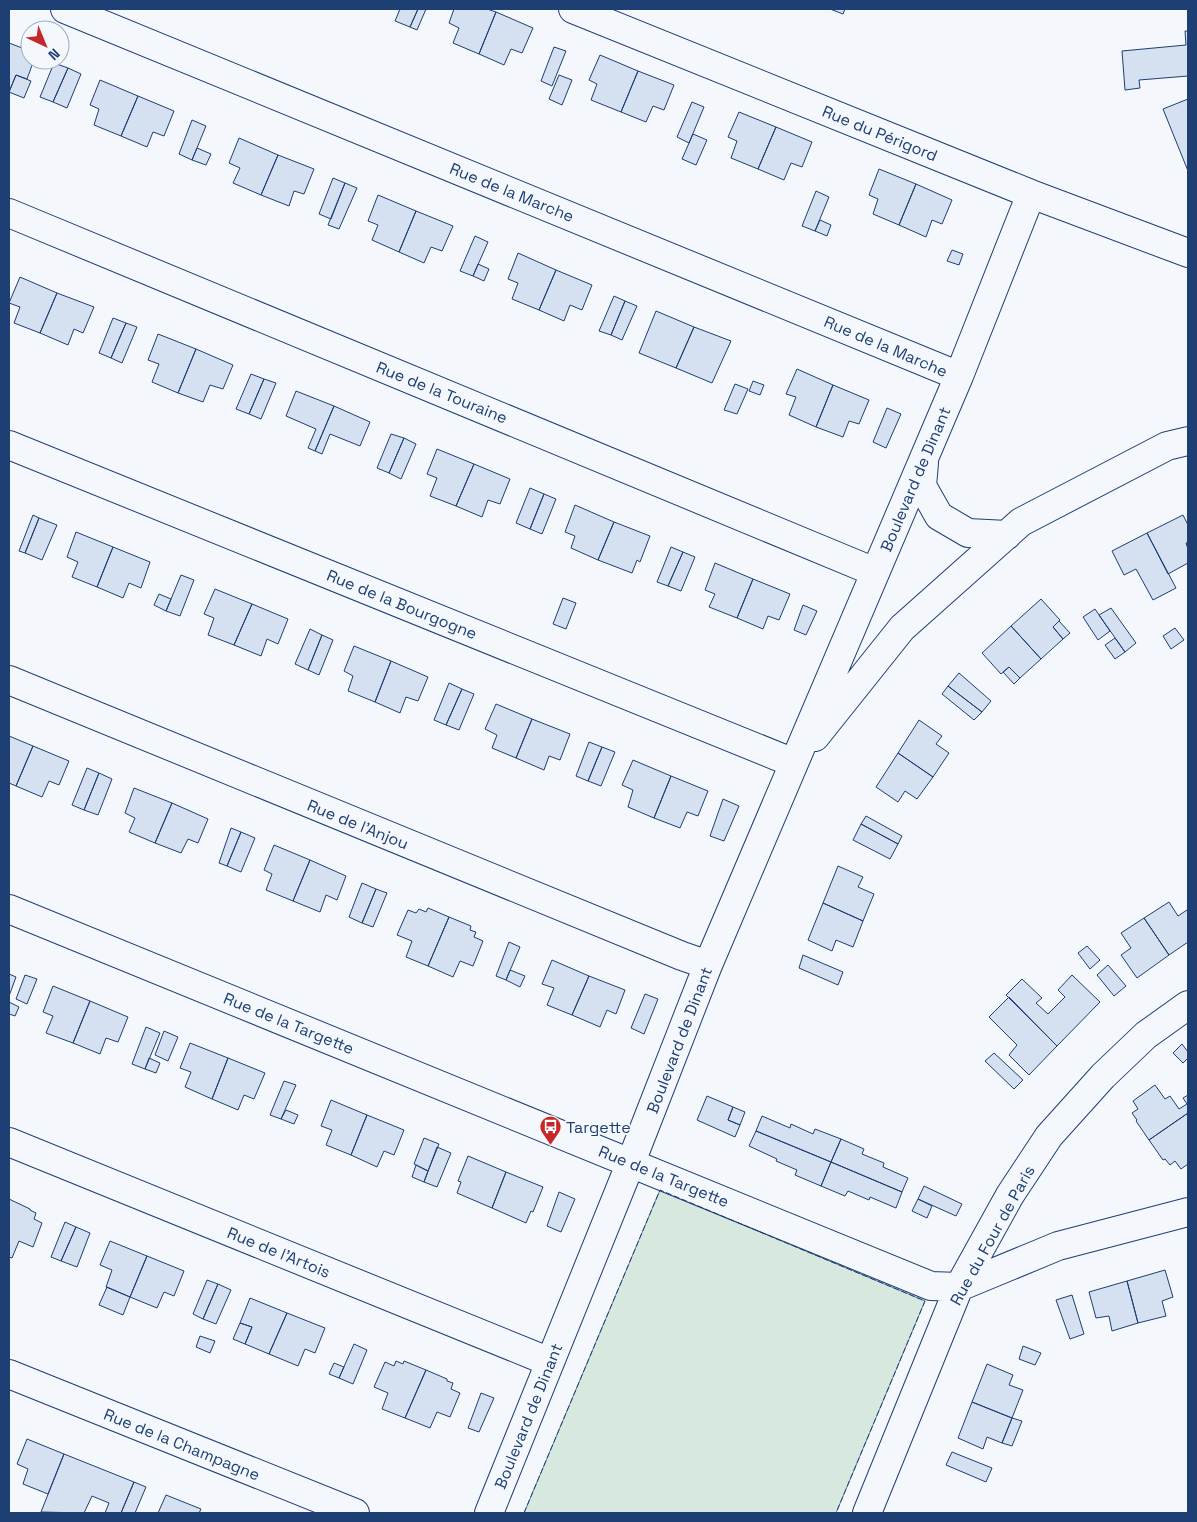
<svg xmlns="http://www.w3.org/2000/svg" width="1197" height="1522" font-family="'Space Grotesk',sans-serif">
	<rect width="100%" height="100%" fill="#f4f7fb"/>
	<!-- green -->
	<path fill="#d7e8df" stroke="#687fa3" d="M660,1190L925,1301L836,1513H524Z"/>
	<!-- building -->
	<path fill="#d5e0f0" stroke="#1d3f73" d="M400,9H418L410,27L395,21Z
		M418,9H426L417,30L410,27Z
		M454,9H487L496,12L479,54L453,43L459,28L449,23Z
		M830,9H845L843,14Z
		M496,12L533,28L522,53L511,49L504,65L479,54Z
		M1185,31H1188V76L1139,80L1140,88L1125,90L1122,51L1186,45Z
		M9,43L30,51V60H34L27,79L16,75L9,92Z
		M554,47L566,51L552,86L541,81Z
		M600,55L638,71L621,112L591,100L597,84L589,80Z
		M54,63L68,68L53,102L40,97Z
		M68,68L81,74L67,108L53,102Z
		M638,71L674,85L664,110L653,106L646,122L621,112Z
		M16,75L31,81L24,98L9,92Z
		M559,75L572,80L562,105L549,99Z
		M100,80L138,96L121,136L94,125L99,109L90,105Z
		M138,96L174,111L164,136L153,132L147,147L121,136Z
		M1188,99V171L1163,109Z
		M692,102L704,107L689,143L677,137Z
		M739,112L776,127L758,169L731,158L737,141L728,137Z
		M192,120L206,126L192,160L179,154Z
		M776,127L812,142L802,167L791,163L784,180L758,169Z
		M693,134L707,140L696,165L682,159Z
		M239,138L278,155L261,195L233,183L240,168L229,163Z
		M197,148L211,154L206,165L192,160Z
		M278,155L314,169L304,194L294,191L289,206L261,195Z
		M879,169L916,184L899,225L873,214L878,199L869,195Z
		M333,178L345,183L331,219L319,214Z
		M345,183L357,188L339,229L328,225Z
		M916,184L952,200L942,224L932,220L926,237L899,225Z
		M816,191L829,197L815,231L802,226Z
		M378,195L416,211L399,252L372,240L378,225L368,221Z
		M416,211L453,226L442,251L431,247L424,263L399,252Z
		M820,220L831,225L827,236L815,231Z
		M475,236L488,242L473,276L460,271Z
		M952,250L963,254L959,265L947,261Z
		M518,253L556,270L539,310L512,299L518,283L508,279Z
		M478,264L489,269L484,281L473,276Z
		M556,270L592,285L582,310L570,305L564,321L539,310Z
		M20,277L57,293L40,333L14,323L20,307L9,303Z
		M57,293L94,307L83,333L74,329L68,345L40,333Z
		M614,296L625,301L611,335L599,331Z
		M625,301L637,306L622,340L611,335Z
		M656,311L694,327L676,368L639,353Z
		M113,318L126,323L111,358L99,353Z
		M126,323L137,327L122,363L111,358Z
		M694,327L731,341L712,383L676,368Z
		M158,334L196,349L178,393L152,382L159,364L148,360Z
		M196,349L233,365L223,389L210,385L203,402L178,393Z
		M797,369L833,385L816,427L789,415L796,397L786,394Z
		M251,374L264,379L249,414L236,409Z
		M264,379L276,383L261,419L249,414Z
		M753,381L764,385L760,395L749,391Z
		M735,384L748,389L737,414L724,410Z
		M833,385L869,400L859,424L849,421L843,437L816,427Z
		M296,391L334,406L315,451L308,448L316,429L286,416Z
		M334,406L370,422L360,446L330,434L322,454L315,451Z
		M887,408L901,414L886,448L873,442Z
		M391,434L404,438L389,473L377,468Z
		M404,438L416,444L401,479L389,473Z
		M437,449L474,464L456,506L430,496L437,478L427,474Z
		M474,464L510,479L500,504L488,500L482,517L456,506Z
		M530,488L544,494L530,529L516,523Z
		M544,494L556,499L542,534L530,529Z
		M575,505L614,522L598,560L571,548L575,536L565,532Z
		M33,515L39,518L25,553L19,551Z
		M1183,515L1188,525V542L1186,543L1188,549V563L1168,574L1147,533Z
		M39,518L57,525L42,560L25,553Z
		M614,522L650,536L640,562L637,560L632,573L598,560Z
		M76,532L113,547L97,587L72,577L78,562L67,557Z
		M1147,533L1176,588L1153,600L1136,569L1124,575L1112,551Z
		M113,547L150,562L141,588L129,583L123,598L97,587Z
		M671,547L683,552L668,586L657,582Z
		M683,552L695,557L681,591L668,586Z
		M715,563L753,579L737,618L709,607L715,594L705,590Z
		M181,575L194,580L180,616L166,611Z
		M753,579L790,594L779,620L768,616L763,629L737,618Z
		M215,589L252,604L234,645L208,635L214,618L204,614Z
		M159,594L171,599L166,611L154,605Z
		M563,598L576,603L566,629L553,624Z
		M1041,599L1060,620L1053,627L1063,639L1041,659L1011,626Z
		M252,604L288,619L278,644L267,639L261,656L234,645Z
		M803,605L817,611L806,635L794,630Z
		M1111,608L1136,643L1125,652L1099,615Z
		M1095,609L1110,631L1098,640L1083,617Z
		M1059,621L1070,633L1063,639L1053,627Z
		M1011,626L1041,659L1020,678L1009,667L1001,674L982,653Z
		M1175,628L1184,640L1171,649L1163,636Z
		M310,629L322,635L308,670L295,664Z
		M322,635L333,640L319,675L308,670Z
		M1115,638L1125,652L1115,659L1105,645Z
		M354,646L391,661L375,702L348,691L353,676L344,671Z
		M391,661L428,677L418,701L406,697L400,713L375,702Z
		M1009,667L1020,678L1014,684L1003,672Z
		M959,673L991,701L982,712L948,686Z
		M449,683L462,689L446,725L434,720Z
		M948,686L982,712L974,720L942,694Z
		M462,689L474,694L459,730L446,725Z
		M496,704L532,719L516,758L492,748L497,735L485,729Z
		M532,719L570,734L560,760L549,756L544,770L516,758Z
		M919,720L942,736L936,744L949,753L933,777L898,753Z
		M9,736L33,746L16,786L9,783Z
		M589,742L602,747L588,781L576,776Z
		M33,746L69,761L59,785L49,781L42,797L16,786Z
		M602,747L615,752L601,786L588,781Z
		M898,753L933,777L917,799L905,791L898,802L876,787Z
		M633,760L671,776L654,818L628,807L633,790L622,785Z
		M87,768L99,773L84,810L72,805Z
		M99,773L112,779L98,815L84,810Z
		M671,776L708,791L698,816L687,812L680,828L654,818Z
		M134,788L172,803L155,843L129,832L135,818L125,813Z
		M723,799L739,806L724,841L710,836Z
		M172,803L208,819L198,843L188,839L181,853L155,843Z
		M866,816L902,836L898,844L861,824Z
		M861,824L898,844L890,859L853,840Z
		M231,828L241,832L227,866L219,863Z
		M241,832L255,838L241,872L227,866Z
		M274,845L310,860L293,901L266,890L272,874L264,870Z
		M310,860L346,876L337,900L326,895L320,912L293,901Z
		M838,866L863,877L858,887L874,894L863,921L823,903Z
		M362,883L376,889L362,923L349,917Z
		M376,889L387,893L373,927L362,923Z
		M1169,902L1178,916L1187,910L1188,912V942L1169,955L1144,918Z
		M823,903L863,921L853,947L836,940L832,951L808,940Z
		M428,908L449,917L428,966L406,957L412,941L397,935L408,910L416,913L419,909L426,912Z
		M449,917L471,926L470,930L476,932L474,937L483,941L473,966L460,961L453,977L428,966Z
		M1144,918L1169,955L1137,978L1121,955L1131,948L1121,933Z
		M509,942L520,947L506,980L496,976Z
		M1087,946L1100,960L1090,969L1078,953Z
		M803,955L843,972L838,985L799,968Z
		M552,960L589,976L572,1015L547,1005L554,988L542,984Z
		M1108,965L1126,986L1114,996L1097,975Z
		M510,970L525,976L520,987L506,980Z
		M9,974L16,977L9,996Z
		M25,975L37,979L27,1004L16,999Z
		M1072,975L1100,1002L1057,1046L1006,995L1022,979L1042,998L1036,1003L1048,1014L1065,997L1058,990Z
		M589,976L625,990L616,1014L607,1010L600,1027L572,1015Z
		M53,986L90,1001L73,1043L46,1033L53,1016L43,1012Z
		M645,994L658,999L644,1034L631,1028Z
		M1009,997L1057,1046L1029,1075L1009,1055L1017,1045L989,1017Z
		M90,1001L128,1017L118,1042L106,1038L100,1054L73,1043Z
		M9,1002L19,1007L15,1016L9,1014Z
		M146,1027L160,1033L145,1069L132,1064Z
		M164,1031L178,1037L168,1061L155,1055Z
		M190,1043L228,1058L212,1099L185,1087L191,1072L180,1068Z
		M1182,1044L1188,1052V1058L1183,1063L1173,1053Z
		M994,1053L1023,1080L1014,1089L985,1061Z
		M149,1058L160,1063L156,1073L145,1069Z
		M228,1058L265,1073L254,1099L244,1095L238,1110L212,1099Z
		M284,1081L296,1085L281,1119L270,1115Z
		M1155,1085L1165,1099L1170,1096L1179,1109L1187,1104L1183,1098L1188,1095V1113L1149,1140L1136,1121L1137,1120L1132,1113L1138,1109L1133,1101Z
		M707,1096L733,1107L728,1120L740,1125L735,1137L697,1120Z
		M331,1100L367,1115L351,1155L326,1145L332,1130L321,1126Z
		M733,1107L745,1112L740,1125L728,1120Z
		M286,1110L298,1115L294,1124L281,1119Z
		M1188,1113V1164L1181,1169L1175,1161L1170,1165L1165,1159L1163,1160L1149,1140Z
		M367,1115L404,1130L394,1155L384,1151L377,1167L351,1155Z
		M762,1116L790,1128L791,1124L813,1134L815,1129L841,1139L831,1162L756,1131Z
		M756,1131L831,1162L821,1186L795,1175L797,1170L776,1161L777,1159L749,1146Z
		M424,1138L439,1144L428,1171L414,1164Z
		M841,1139L864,1149L862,1154L884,1163L883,1167L908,1178L902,1192L831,1162Z
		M437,1147L451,1153L437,1187L424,1182Z
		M468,1156L506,1172L492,1208L457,1193L461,1182L458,1181Z
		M831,1162L902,1192L896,1208L870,1197L869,1200L848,1191L845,1196L821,1186Z
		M416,1165L428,1171L424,1182L412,1177Z
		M506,1172L543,1187L533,1212L531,1211L526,1223L492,1208Z
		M924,1186L962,1204L956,1216L918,1199Z
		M559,1192L575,1199L561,1232L547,1226Z
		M9,1199L30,1209V1210L36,1213L34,1219L42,1223L33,1247L19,1241L12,1258L9,1257Z
		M918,1199L932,1206L927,1218L912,1211Z
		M65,1222L76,1227L61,1261L51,1257Z
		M76,1227L90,1233L77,1267L61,1261Z
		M110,1241L147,1256L130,1297L106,1287L112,1270L100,1265Z
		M147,1256L184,1271L174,1296L164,1292L157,1308L130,1297Z
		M1165,1270L1173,1297L1162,1301L1166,1316L1138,1323L1127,1281Z
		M207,1280L218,1284L203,1319L193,1314Z
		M1127,1281L1138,1323L1112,1331L1109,1316L1096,1318L1089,1292Z
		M218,1284L231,1290L216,1324L203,1319Z
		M107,1287L130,1297L123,1315L99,1305Z
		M1072,1295L1084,1334L1070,1339L1056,1300Z
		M250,1298L287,1313L269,1354L245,1344L252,1327L240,1323Z
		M287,1313L325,1328L315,1353L305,1349L298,1366L269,1354Z
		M240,1323L252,1327L245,1344L233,1339Z
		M200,1336L215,1341L210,1353L196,1347Z
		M354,1344L367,1350L353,1384L339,1378Z
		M1023,1346L1041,1353L1035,1365L1019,1359Z
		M396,1361L403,1364L404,1361L426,1370L405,1418L382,1409L388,1393L374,1387L385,1362L394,1366Z
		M334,1363L344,1367L339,1378L329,1374Z
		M987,1364L1013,1375L1009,1385L1023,1390L1012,1418L972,1402Z
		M426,1370L447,1379V1381L453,1383L451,1389L460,1393L450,1417L437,1412L430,1428L405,1418Z
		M481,1393L494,1398L479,1432L468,1428Z
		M972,1402L1012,1418L1002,1443L987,1437L983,1449L958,1438Z
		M1012,1418L1022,1421L1012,1446L1002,1443Z
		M27,1439L64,1454L48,1494L23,1484L28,1469L17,1464Z
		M952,1452L992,1468L986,1482L946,1465Z
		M64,1454L134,1482L121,1513H105L109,1503L92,1496L84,1513L41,1512Z
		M134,1482L146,1487L135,1513H121Z
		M166,1495L201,1509L199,1513H158Z"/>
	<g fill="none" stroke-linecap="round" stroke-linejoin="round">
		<defs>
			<path id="minor" d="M65,9L959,376
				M573,9L1031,194L1188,253
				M9,213L875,572
				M9,445L794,763
				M924,463L922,486L939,516L968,533L1007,535
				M9,680L682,956L708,965
				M815,737L902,628L1021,522L1167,446L1188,441
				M9,909L931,1286L959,1287L1058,1246L1188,1212
				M9,1142L550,1362
				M9,1374L355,1513
				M489,1513L631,1162L708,965L959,376L1031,194
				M867,1513L959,1287L1010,1195L1049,1136L1103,1076L1146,1035L1188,1005"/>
		</defs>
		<!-- minor casing -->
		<use href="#minor" stroke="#1d3f73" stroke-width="30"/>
		<!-- minor -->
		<use href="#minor" stroke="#f4f7fb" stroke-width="28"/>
		<!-- fence -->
		<path stroke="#1d3f73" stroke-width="1" stroke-dasharray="6 2.5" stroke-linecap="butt" d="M524,1513L660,1190L925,1301L836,1513"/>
	</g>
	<!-- icons -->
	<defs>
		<symbol id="bus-pin" viewBox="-11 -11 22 30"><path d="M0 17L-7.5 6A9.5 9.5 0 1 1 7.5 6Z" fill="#c62828" stroke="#f4f7fb"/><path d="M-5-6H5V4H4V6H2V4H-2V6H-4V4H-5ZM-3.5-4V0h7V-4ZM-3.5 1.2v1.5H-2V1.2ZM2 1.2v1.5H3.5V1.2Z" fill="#fff"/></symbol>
	</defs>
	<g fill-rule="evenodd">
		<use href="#bus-pin" x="538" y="1114" width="25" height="34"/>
	</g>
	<g text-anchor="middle" stroke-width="4" stroke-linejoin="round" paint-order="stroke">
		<!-- street labels -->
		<g font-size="16" fill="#1d3f73" stroke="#f4f7fb">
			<text transform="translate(880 133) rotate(22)" y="6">Rue du Périgord</text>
			<text transform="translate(512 192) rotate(22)" y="6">Rue de la Marche</text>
			<text transform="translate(886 346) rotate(23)" y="6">Rue de la Marche</text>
			<text transform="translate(442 392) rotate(22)" y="6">Rue de la Touraine</text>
			<text transform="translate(915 479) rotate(-67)" y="6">Boulevard de Dinant</text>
			<text transform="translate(402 604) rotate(22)" y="6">Rue de la Bourgogne</text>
			<text transform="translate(358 824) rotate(22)" y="6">Rue de l'Anjou</text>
			<text transform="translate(289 1023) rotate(22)" y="6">Rue de la Targette</text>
			<text transform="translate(679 1040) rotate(-69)" y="6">Boulevard de Dinant</text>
			<text transform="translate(664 1176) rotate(22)" y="6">Rue de la Targette</text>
			<text transform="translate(992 1235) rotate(-61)" y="6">Rue du Four de Paris</text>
			<text transform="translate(279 1252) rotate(22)" y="6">Rue de l'Artois</text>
			<text transform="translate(528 1416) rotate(-68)" y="6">Boulevard de Dinant</text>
			<text transform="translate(182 1444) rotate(22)" y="6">Rue de la Champagne</text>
		</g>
		<!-- poi labels -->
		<g font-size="16" fill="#1d3f73" stroke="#f4f7fb" text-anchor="start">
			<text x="566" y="1133">Targette</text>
		</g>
	</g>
	<!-- border -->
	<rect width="1197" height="1522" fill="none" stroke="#1d3f73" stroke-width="20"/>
	<!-- north arrow -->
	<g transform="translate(45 45) rotate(136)"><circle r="24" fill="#f4f7fb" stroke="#9eadc5"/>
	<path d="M0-4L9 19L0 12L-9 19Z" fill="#c62828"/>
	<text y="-8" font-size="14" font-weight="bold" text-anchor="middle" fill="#1d3f73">N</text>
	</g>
</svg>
